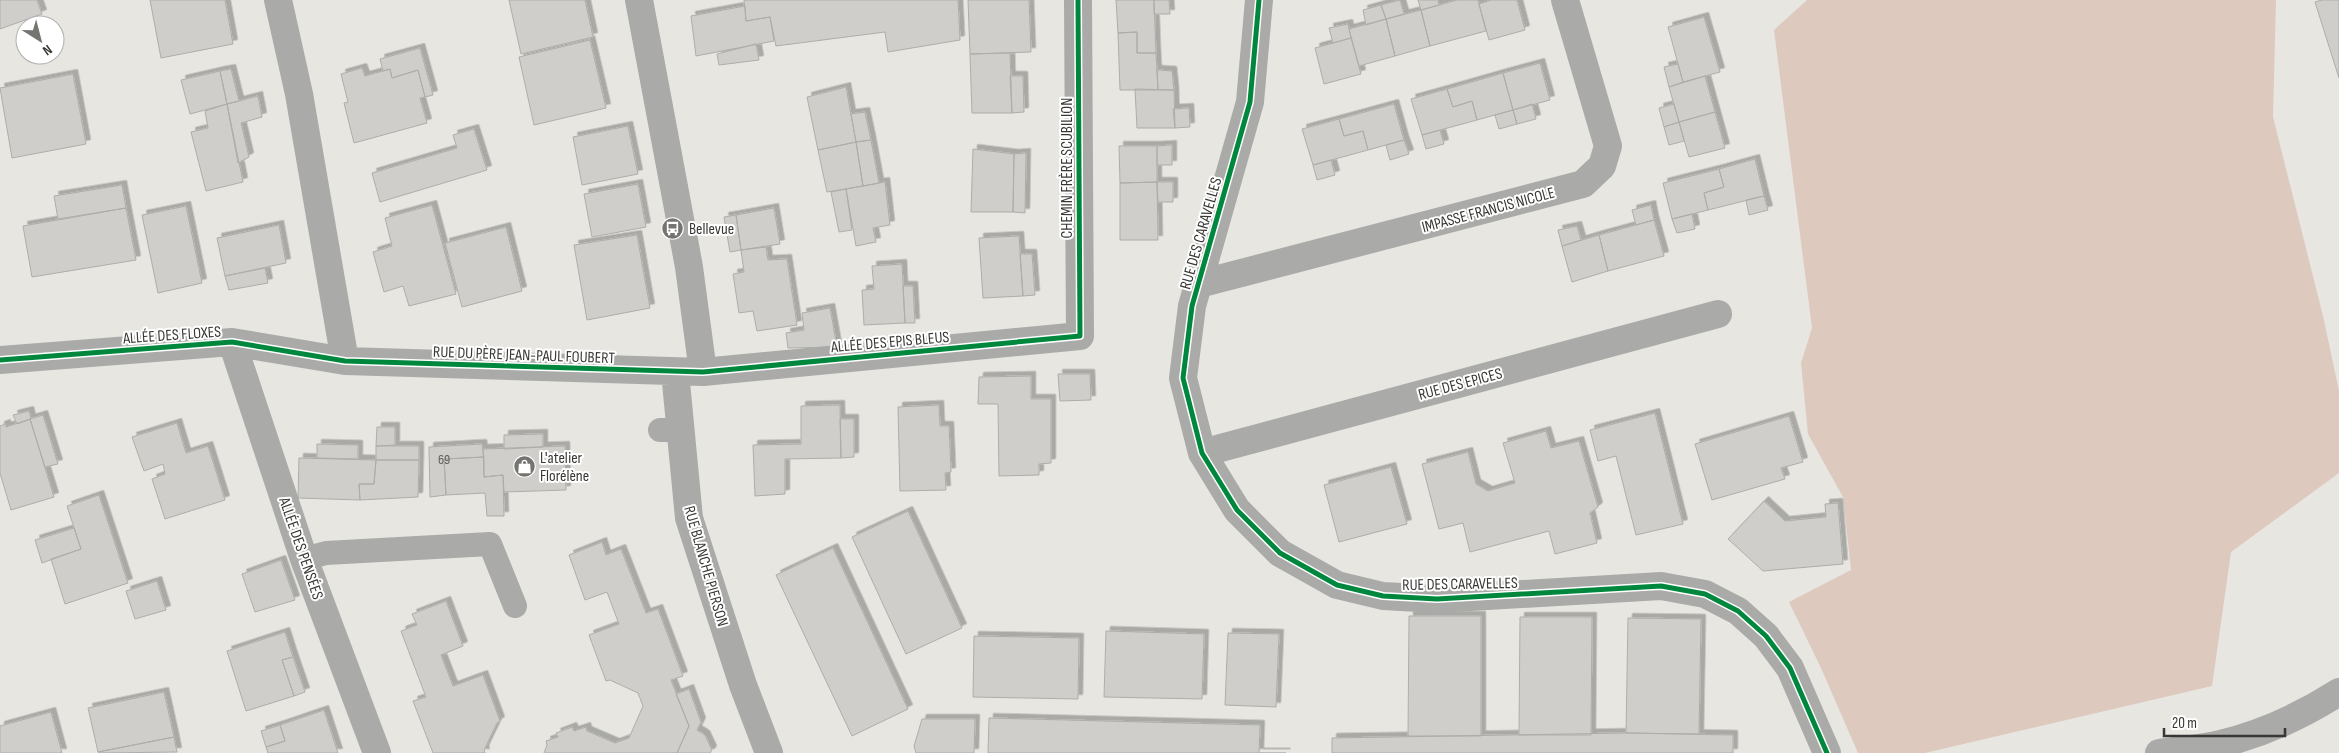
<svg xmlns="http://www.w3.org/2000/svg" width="2339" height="753" font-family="'Sofia Sans Condensed',sans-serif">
	<defs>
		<filter id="shadow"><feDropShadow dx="4.5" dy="-4.5" stdDeviation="0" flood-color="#0004"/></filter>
	</defs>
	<rect width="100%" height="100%" fill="#e7e6e1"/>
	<!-- green -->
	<path fill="#dec9bf" d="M1807,0H2276L2273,117L2323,316L2339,391V473L2231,552L2212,686L1925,753H1858L1821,668L1789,602L1851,570L1843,497L1808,434L1801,363L1812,328L1774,30Z"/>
	<!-- building -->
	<path fill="#cfceca" stroke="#aeadaa" filter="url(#shadow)" d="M0,0H37L42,14L0,29Z
		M150,0H225L233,44L161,58Z
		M509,0H585L593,37L521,54Z
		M744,0H958L960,40L888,52L885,32L776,46L770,17L746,21Z
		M968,0H1029L1031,52L970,54Z
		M1116,0H1154L1156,53H1137V32L1118,33Z
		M1154,0H1169L1170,14H1154Z
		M1400,0L1404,14L1386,19L1381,5Z
		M1418,0H1438L1439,5L1421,10Z
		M1457,0H1478L1486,31L1430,46L1421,10Z
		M1491,0H1517L1525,30L1489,40L1479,4Z
		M2322,0H2339V78L2315,2Z
		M1381,5L1386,19L1366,25L1363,10Z
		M745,6L746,21L770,17L774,41L696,56L691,16Z
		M1421,10L1430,46L1395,56L1386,19Z
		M1704,17L1720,72L1683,82L1668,27Z
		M1386,19L1395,56L1359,66L1349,29Z
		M1348,24L1351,38L1333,43L1329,28Z
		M1137,32V53H1156L1158,90H1120L1118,33Z
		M1351,38L1361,74L1324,84L1315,48Z
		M590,40L606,108L534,125L519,57Z
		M756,44L759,60L719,65L717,54Z
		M420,48L433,95L425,97L418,70L392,78L390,69L383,71L380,59Z
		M1010,53L1012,113H972L970,54Z
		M1540,63L1550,100L1513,110L1503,73Z
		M1678,64L1683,82L1669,87L1664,67Z
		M362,68L365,76L390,69L392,78L418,70L425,97L420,98L427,123L354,143L344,103L348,102L341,74Z
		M231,69L239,101L227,104L220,71Z
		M1157,70L1172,71L1174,90H1158Z
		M220,71L227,104L190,114L181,80Z
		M1503,73L1513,110L1477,120L1472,101L1453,107L1447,89Z
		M73,74L86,144L12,158L0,88Z
		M1010,76H1023L1024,112L1012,113Z
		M1705,76L1715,112L1679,122L1669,87Z
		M846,87L856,142L818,150L807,97Z
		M1135,89L1174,90L1175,128H1137Z
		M1447,89L1453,107L1472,101L1477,120L1422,135L1411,99Z
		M258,96L262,117L241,123L249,157L238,163L227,104Z
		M227,104L243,182L206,191L191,132L208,128L205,111Z
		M1394,104L1404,140L1368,150L1363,131L1344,136L1339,119Z
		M1532,104L1536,119L1517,124L1513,110Z
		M1674,104L1679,122L1664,127L1659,108Z
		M1189,108L1190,127L1175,128L1173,109Z
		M1513,110L1517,124L1499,129L1495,115Z
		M865,112L871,140L856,142L851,114Z
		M1715,112L1725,148L1689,157L1679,122Z
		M1339,119L1344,136L1363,131L1368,150L1313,165L1302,129Z
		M1679,122L1684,141L1669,145L1664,127Z
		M628,126L638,174L582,185L573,137Z
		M474,129L487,170L380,202L372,173L457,148L453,135Z
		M1440,130L1444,144L1426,149L1422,135Z
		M871,140L879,183L863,186L856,142Z
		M1404,140L1409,154L1390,160L1386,145Z
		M856,142L863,186L827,192L818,150Z
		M1172,145V165H1157V146Z
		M1119,146H1157V182L1120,183Z
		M973,149L1014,154L1013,212H971Z
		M1026,153L1025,213L1013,212L1014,154Z
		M1755,159L1764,196L1708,210L1704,193L1724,187L1719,169Z
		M1331,160L1335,175L1317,180L1313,165Z
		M1719,169L1724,187L1704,193L1708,210L1672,219L1663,183Z
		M885,182L890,225L873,228L876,242L856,246L846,189Z
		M1157,182L1158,240H1120V183Z
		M1157,182H1173V202H1158Z
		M638,184L646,227L592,237L584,194Z
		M122,185L126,208L58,219L54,196Z
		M846,189L852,230L839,232L831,192Z
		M1764,196L1768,210L1749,215L1746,200Z
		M432,205L456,294L409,306L403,286L384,292L373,252L392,246L385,218Z
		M1651,205L1654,220L1636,225L1632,210Z
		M186,206L202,283L158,293L142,215Z
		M126,208L136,260L32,277L23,226Z
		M774,208L780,244L741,250L736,215Z
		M1692,214L1695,229L1677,233L1672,219Z
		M736,215L741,250L730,252L724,217Z
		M1654,220L1664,256L1608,271L1599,235Z
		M279,225L286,263L225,276L217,238Z
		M1577,226L1581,240L1562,246L1558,230Z
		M506,227L522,291L462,307L445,243Z
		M637,235L650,308L587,320L574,245Z
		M1599,235L1608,271L1572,282L1562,246Z
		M1019,236L1023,296L983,298L979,238Z
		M766,247L768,260L787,259L797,325L757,331L753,311L739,313L733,274L744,272L741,250Z
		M1020,254H1032L1035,295L1023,296Z
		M902,264L905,323L864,325L862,290L874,289L872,266Z
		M265,268L268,283L229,290L225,276Z
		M903,286H913L915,323H905Z
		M830,308L837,347L788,348L786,333L804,330L802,313Z
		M1058,374H1090L1091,400L1060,401Z
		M1031,376V399H1051V463L1039,464V475L999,476L998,404H978L979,377Z
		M840,405L841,458L785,459V494L755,496L753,445L801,444V406Z
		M939,405L940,426H949L951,472L945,473L946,490L900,491L898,407Z
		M29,411L31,419L17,424L13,415Z
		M1655,413L1683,524L1636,535L1616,456L1598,461L1590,430Z
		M43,415L58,464L45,467L30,419Z
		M1789,416L1803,462L1781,468L1785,479L1712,500L1695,444Z
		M30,419L54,497L11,510L0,473V426L6,424V427Z
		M840,419H854V457L841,458Z
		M177,423L186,453L208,446L225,500L165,519L152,479L165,474L163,464L144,471L132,437Z
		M377,427H395V445L376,446Z
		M1546,431L1551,448L1579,441L1598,507L1590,513L1597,543L1555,554L1549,531L1470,552L1463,523L1439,529L1422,464L1468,452L1476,484L1488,491L1515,483L1503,443Z
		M543,434V447L504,449V435Z
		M317,444L358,445V459L317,458Z
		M482,444L484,457L444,459L446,495L430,497L429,447Z
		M376,446H419V460H376Z
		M565,446L566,490L504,492L503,475L484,477L483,449Z
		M484,457V477L503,475L504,516H487L485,493L446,495L444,459Z
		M299,458L376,460L374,484H359L360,500L298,498Z
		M376,460H419L418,497L360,500L359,484H374Z
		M1391,467L1407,524L1339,542L1324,485Z
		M99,495L128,583L65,604L51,559L81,549L67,506Z
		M1764,501L1785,521L1826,517L1825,504L1838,503L1843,564L1763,571L1728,539Z
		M908,511L962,628L906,654L852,537Z
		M74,528L81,549L42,563L35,540Z
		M602,542L606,555L621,549L646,613L658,609L683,676L671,680L689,726L677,753H544L547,745L546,741L558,737L556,733L572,727L574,731L586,727L587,731L615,743L629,738L643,706L638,693L610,680L606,681L589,635L619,624L607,592L585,600L569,555Z
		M833,548L908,709L852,736L776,575Z
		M281,560L295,600L255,612L242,574Z
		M157,581L166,610L135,619L126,591Z
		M446,601L463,646L441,655L453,686L483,675L500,721L497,723L484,750L485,753H433L413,701L426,697L401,631L417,625L412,614Z
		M1409,616H1481V736H1408Z
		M1520,617H1592L1591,735H1519Z
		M1628,618L1701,619L1699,734L1626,733Z
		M1106,631L1204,634L1202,699L1104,697Z
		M285,632L293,657L282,660L294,696L246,711L227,651Z
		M1228,633L1279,634L1276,707L1225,705Z
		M974,636L1079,638L1078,699L973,697Z
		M293,657L305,692L294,696L282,660Z
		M689,689L701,722L697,730L705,735L712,750L710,753H677L689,726L676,694Z
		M164,692L174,737L98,752L88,708Z
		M324,710L338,753H268L266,747L285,741L280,725Z
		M51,712L62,753H0V726Z
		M989,718L1260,725L1259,753H1286H988Z
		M922,719H975L974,753H916L914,746Z
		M280,725L285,741L266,747L261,731Z
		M1626,733L1733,735V753H1332V738Z
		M174,737L177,752L99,753L98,752Z"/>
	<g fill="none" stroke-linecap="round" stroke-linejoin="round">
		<!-- lane -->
		<path stroke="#aaaaa8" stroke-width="24" d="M660,430H681
			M304,559L326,553L490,544L515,606"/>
		<!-- street -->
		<path stroke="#aaaaa8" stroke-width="28" d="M278,0L299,94L345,361
			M639,0L689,267L703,372
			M1259,0L1250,102L1192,306L1183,378L1202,453L1237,510L1280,553L1337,585L1383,596L1437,599L1661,586L1705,594L1738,611L1766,636L1790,668L1827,753
			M1199,284L1583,184L1602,166L1608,146L1565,0
			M232,342L304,559L377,753
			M0,360L232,342L345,361L703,372L1080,336L1078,0
			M675,372L689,518L743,685L769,753
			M1202,453L1718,314
			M2159,753C2179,750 2200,749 2220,744C2262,734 2303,715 2339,692"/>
		<defs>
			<path id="cycleway" d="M1259,0L1250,102L1192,306L1183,378L1202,453L1237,510L1280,553L1337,585L1383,596L1437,599L1661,586L1705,594L1738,611L1766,636L1790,668L1827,753
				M0,360L232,342L345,361L703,372L1080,336L1078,0"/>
		</defs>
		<!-- cycleway casing -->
		<use href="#cycleway" stroke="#fff" stroke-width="8"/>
		<!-- cycleway -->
		<use href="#cycleway" stroke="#00873e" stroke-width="5"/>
	</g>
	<!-- icons -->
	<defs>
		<symbol id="bus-disc" viewBox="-11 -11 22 22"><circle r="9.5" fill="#757471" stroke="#fff"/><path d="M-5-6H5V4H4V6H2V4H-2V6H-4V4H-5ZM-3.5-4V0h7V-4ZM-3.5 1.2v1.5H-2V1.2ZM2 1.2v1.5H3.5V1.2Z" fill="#fff"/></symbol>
		<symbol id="shop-disc" viewBox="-11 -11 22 22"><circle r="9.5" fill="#757471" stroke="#fff"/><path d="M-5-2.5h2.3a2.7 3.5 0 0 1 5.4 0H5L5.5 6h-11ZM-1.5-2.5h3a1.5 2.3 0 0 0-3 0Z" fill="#fff"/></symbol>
	</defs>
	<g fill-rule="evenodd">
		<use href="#bus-disc" x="660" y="216" width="25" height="25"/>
		<use href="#shop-disc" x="512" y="454" width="25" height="25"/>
	</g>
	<g text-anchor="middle" stroke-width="4" stroke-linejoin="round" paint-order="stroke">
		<!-- number labels -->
		<g font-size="14" fill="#5e5d5a">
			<text x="444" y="464">69</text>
		</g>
		<!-- street labels -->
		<g font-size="16" fill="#383734" stroke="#fff">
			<text transform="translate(1066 168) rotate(-90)" y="6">CHEMIN FRÈRE SCUBILION</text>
			<text transform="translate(1488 209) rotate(-15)" y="6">IMPASSE FRANCIS NICOLE</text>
			<text transform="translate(1200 233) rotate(-74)" y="6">RUE DES CARAVELLES</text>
			<text transform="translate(172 334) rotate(-4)" y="6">ALLÉE DES FLOXES</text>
			<text transform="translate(890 341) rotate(-5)" y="6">ALLÉE DES EPIS BLEUS</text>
			<text transform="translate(524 354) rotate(2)" y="6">RUE DU PÈRE JEAN-PAUL FOUBERT</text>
			<text transform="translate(1460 383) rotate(-15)" y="6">RUE DES EPICES</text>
			<text transform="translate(302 548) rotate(71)" y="6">ALLÉE DES PENSÉES</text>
			<text transform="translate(707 566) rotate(74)" y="6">RUE BLANCHE PIERSON</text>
			<text transform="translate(1460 583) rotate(-1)" y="6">RUE DES CARAVELLES</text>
		</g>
		<!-- poi labels -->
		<g font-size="16" fill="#383734" stroke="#fff" text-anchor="start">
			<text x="689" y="234">Bellevue</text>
			<text x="540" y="463">L'atelier<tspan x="540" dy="18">Florélène</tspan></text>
		</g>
	</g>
	<!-- north arrow -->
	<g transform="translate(40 40) rotate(144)"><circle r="24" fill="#ffffff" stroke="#afafae"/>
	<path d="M0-4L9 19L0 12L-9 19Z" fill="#757471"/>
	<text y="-8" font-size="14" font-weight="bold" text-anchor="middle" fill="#383734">N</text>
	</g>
	<!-- scale -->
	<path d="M2164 728v8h121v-8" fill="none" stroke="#383734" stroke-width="2.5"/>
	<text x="2172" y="728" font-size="15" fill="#383734" stroke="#ffffff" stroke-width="4" paint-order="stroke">20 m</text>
</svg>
